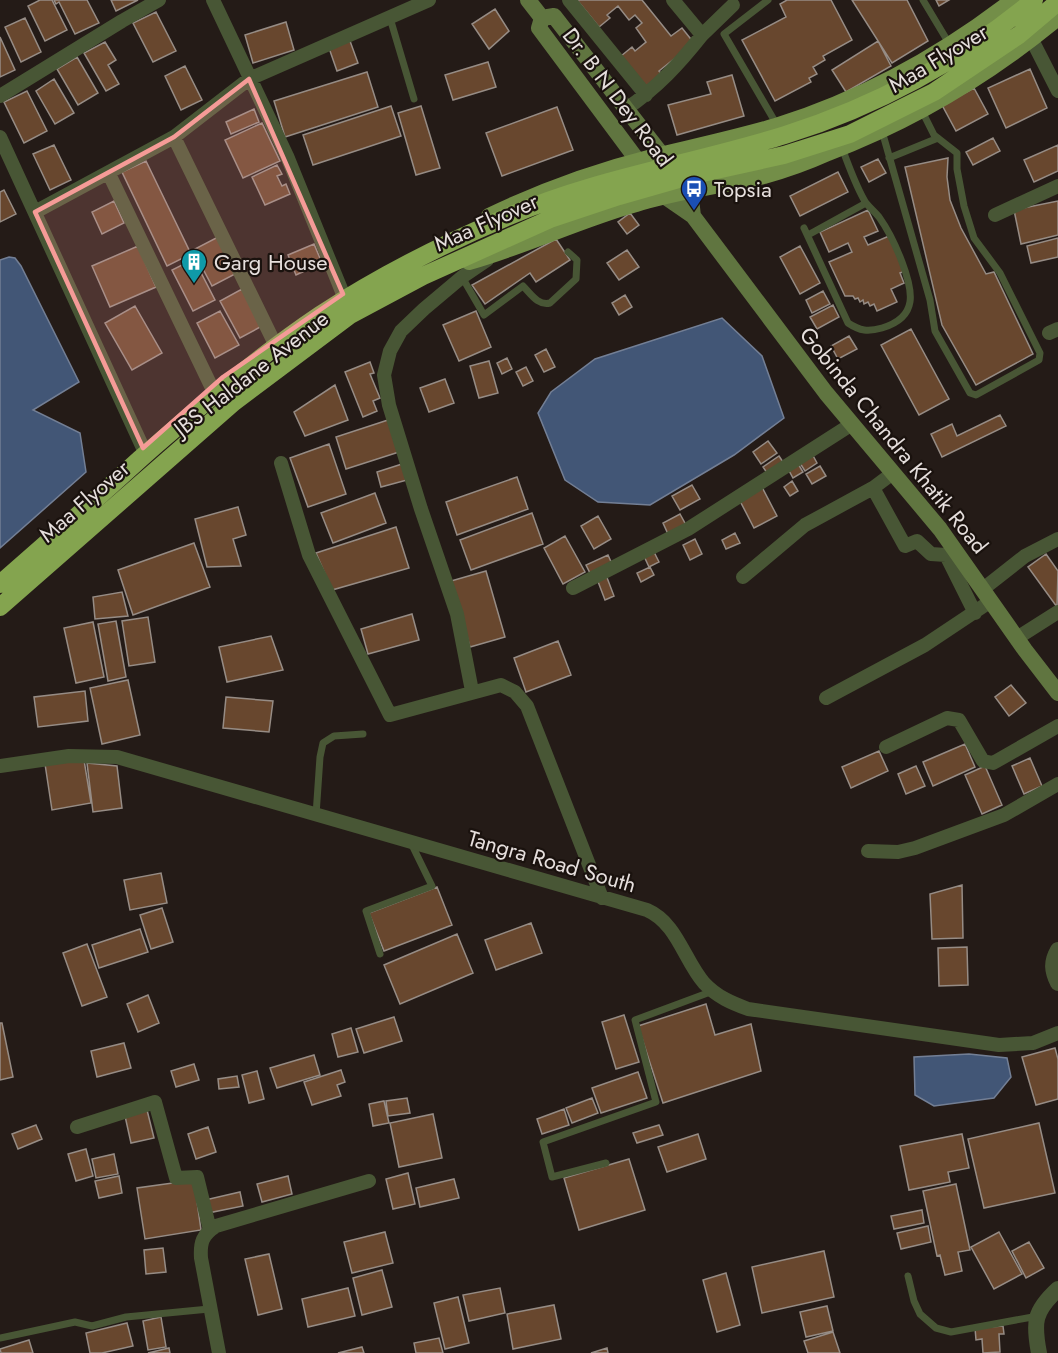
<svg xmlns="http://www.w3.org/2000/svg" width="1058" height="1353" font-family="Jost,sans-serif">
	<rect width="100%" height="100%" fill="#241b17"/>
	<!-- water -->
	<path fill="#425676" stroke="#737f95" stroke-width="1.5" d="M9,257L15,258L21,266L79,382L33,410L80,433L86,472L0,548V260Z
		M722,318L762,356L784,418L734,455L650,505L598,502L565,480L538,413L551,392L595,359Z
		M969,1054L1007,1058L1011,1077L994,1098L934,1106L915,1095L914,1057Z"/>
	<!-- building -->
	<path fill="#68472e" stroke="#968c85" stroke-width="1.5" d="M40,0H52L67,30L45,41L28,6Z
		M54,0H87L99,23L75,34L59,2L56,4Z
		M111,0H138L116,11Z
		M577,0H642L671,36L682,28L694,43L659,71L663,75L647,88L621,56L632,47L635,51L646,42L636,28L642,23L635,15L629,20L618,6L607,15L610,18L599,27Z
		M787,0H831L852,40L823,56L825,60L813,67L817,74L809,78L811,82L775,101L742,40L786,17L780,4Z
		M852,0H907L928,41L892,63Z
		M936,0H949L939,6Z
		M495,9L509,31L489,49L472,24Z
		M156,12L176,51L153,62L133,23Z
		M25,18L41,52L21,62L5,27Z
		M286,22L294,50L253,63L245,35Z
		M0,37L15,70L0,77Z
		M350,41L358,63L337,71L329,48Z
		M878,41L891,66L846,92L832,70Z
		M105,42L116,60L108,65L119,84L106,91L84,53Z
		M77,57L98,93L78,105L57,69Z
		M488,62L496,87L453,100L445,75Z
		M185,66L202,100L181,110L165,76Z
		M1030,69L1047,108L1006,128L988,88Z
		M367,72L378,107L285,137L274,101Z
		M732,75L744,116L677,135L668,105L711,94L707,82Z
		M54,79L74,113L55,124L36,91Z
		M974,88L988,114L956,131L942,105Z
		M27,91L47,131L24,143L4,102Z
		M391,106L401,136L313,165L303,135Z
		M421,106L440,168L416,175L398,113Z
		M557,107L573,150L502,176L486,133Z
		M254,109L259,122L231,134L226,122Z
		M262,123L280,161L243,178L225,140Z
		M993,138L1000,151L973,165L966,152Z
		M54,145L71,180L50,190L33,154Z
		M1058,145V171L1034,182L1024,160Z
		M948,158L947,177L950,200L961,228L986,274L994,272L1033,354L976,385L942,325L905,167Z
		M878,159L886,173L869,182L861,167Z
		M146,161L191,254L167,266L122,172Z
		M277,165L282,174L277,176L282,186L286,184L290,194L265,205L252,177Z
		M838,172L848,192L800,216L790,196Z
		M4,190L16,214L0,222V192Z
		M114,201L124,223L102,234L92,212Z
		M1058,201V235L1021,244L1014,210Z
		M868,210L878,231L864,237L868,245L889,236L905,271L900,273L904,283L891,289L897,302L877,311L874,304L870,306L868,302L864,304L863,300L860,302L858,298L855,299L853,296H845L829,262L852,252L848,243L829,252L820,232Z
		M630,213L639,225L627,234L618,222Z
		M218,237L237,273L212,286L193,250Z
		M1058,238V257L1031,263L1027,246Z
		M556,239L570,260L536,282L530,273L485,304L472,285Z
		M314,244L322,263L296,275L288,255Z
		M138,246L156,287L110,307L92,266Z
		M800,246L820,283L800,294L780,257Z
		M627,250L639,267L619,280L607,263Z
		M194,259L215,300L193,311L172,270Z
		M242,289L262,326L240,338L220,301Z
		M823,291L830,304L812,313L806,300Z
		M625,295L632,307L619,315L612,303Z
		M833,305L839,317L817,329L810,317Z
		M135,306L162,353L132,370L105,323Z
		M220,311L239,345L215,358L197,323Z
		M476,311L491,347L459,361L443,325Z
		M911,329L949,399L919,415L881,345Z
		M849,336L857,349L838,359L831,346Z
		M546,349L555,367L544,372L535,355Z
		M507,358L512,369L502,374L497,363Z
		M489,361L498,393L479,398L470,366Z
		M370,362L374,373L370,374L380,398L373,401L377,411L363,417L345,372Z
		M526,367L533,381L523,386L516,372Z
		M445,379L454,403L429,412L420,388Z
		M335,385L348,420L305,436L294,412Z
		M1000,415L1006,426L942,457L931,434L952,424L957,436Z
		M388,420L399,452L346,469L336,437Z
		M768,441L777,453L761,464L753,452Z
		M329,444L346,494L308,507L290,458Z
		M811,452L817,463L805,471L798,460Z
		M779,456L785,465L769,476L763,467Z
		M797,462L803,472L793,478L787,467Z
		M402,464L407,480L381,487L377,472Z
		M820,466L826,476L812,484L806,474Z
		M517,477L528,509L457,535L446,502Z
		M792,481L798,491L790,496L784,487Z
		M692,485L700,499L680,510L672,496Z
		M762,487L777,516L754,528L739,499Z
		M375,493L386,523L333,543L321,513Z
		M238,507L246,535L233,539L241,566L207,567L195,519Z
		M532,513L543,544L471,570L460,540Z
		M680,514L686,525L668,534L663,523Z
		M598,516L611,539L594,549L581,526Z
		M396,527L409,568L332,590L316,553Z
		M735,533L740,543L726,549L722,540Z
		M565,536L585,572L563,584L544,548Z
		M695,539L702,554L690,560L683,545Z
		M194,543L210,587L133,615L118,570Z
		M653,550L659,562L649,567L643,554Z
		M1046,554L1058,571L1057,607L1028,567Z
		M608,555L613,566L591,575L586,565Z
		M650,567L654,575L641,582L637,573Z
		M486,571L505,637L470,647L451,581Z
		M606,575L614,596L605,600L597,579Z
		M122,592L128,616L95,619L93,597Z
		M412,614L419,640L368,654L361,629Z
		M148,617L155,662L129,666L122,621Z
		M116,621L126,677L108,681L98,624Z
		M93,622L104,677L76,683L64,628Z
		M271,636L283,670L227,682L219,647Z
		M558,641L571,675L526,692L514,658Z
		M128,680L140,735L102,744L90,688Z
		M1011,685L1026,703L1009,716L995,697Z
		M85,691L88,721L38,727L34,697Z
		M226,697L273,701L269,732L223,728Z
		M965,744L975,767L933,786L923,762Z
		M879,751L888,771L851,788L842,767Z
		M1030,758L1042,786L1024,794L1012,766Z
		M84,760L91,803L52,810L45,764Z
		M87,763L117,766L122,808L93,812Z
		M916,766L925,786L906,794L898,774Z
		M985,766L1002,805L982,814L965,775Z
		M161,873L167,903L130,910L124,880Z
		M962,885L963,938L932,939L930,894Z
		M437,887L452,925L384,951L369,913Z
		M162,908L173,942L151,949L140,915Z
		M531,923L542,953L496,970L485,940Z
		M140,929L148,952L99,968L92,945Z
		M457,934L473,973L400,1004L384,965Z
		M87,944L107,997L82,1006L63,953Z
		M967,947L968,985L939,986L938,948Z
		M148,995L159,1023L138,1032L127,1004Z
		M706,1004L715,1035L751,1024L761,1071L663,1103L638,1026Z
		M624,1015L639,1062L616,1069L602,1022Z
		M394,1017L402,1041L364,1053L356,1029Z
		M0,1023H2L13,1077L0,1080Z
		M351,1028L358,1052L338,1057L332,1034Z
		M124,1043L131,1068L97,1077L91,1051Z
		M1055,1048L1058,1059V1099L1036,1105L1022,1057Z
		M314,1055L320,1075L277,1088L270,1068Z
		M194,1064L199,1080L176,1087L171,1071Z
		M341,1070L345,1082L337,1085L341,1096L312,1105L304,1082Z
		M257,1071L264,1099L249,1103L242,1075Z
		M638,1072L647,1098L601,1113L592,1088Z
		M237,1076L239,1087L219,1089L218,1079Z
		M407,1098L410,1113L388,1116L386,1101Z
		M592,1098L598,1113L572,1123L566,1108Z
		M384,1101L389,1123L373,1126L369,1104Z
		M564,1109L569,1125L542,1134L537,1119Z
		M147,1110L154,1138L131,1143L125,1116Z
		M433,1114L442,1158L399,1167L390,1123Z
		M1039,1123L1055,1193L984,1208L968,1139Z
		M36,1125L42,1139L18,1149L12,1134Z
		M659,1125L663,1135L637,1143L633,1133Z
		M208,1127L216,1152L196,1159L188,1134Z
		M698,1134L706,1159L667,1172L658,1147Z
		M962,1134L969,1168L948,1172L950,1182L909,1190L900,1146Z
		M86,1149L93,1176L76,1181L68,1154Z
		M114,1154L118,1174L96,1178L92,1159Z
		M629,1159L645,1210L579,1230L564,1178Z
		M408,1173L415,1204L393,1209L386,1179Z
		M119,1176L122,1193L99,1198L95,1181Z
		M288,1176L292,1194L262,1202L257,1184Z
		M454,1179L459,1198L420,1207L416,1188Z
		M194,1180L201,1230L145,1239L137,1188Z
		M956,1184L970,1250L958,1252L962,1271L945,1275L940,1255L937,1256L923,1191Z
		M240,1192L243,1206L208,1213L205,1200Z
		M922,1210L924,1223L894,1229L891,1216Z
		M928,1226L931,1242L901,1249L897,1233Z
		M385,1232L393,1263L352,1273L344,1242Z
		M999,1232L1022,1274L994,1289L971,1247Z
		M1029,1242L1044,1268L1026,1278L1012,1251Z
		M163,1248L166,1272L146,1274L144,1250Z
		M824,1251L834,1297L762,1313L752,1267Z
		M269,1254L282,1309L258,1315L245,1259Z
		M382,1270L392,1307L362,1315L353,1278Z
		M726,1273L740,1325L717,1332L703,1280Z
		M348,1288L355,1316L308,1327L302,1299Z
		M500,1288L505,1313L469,1321L463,1295Z
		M458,1297L469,1343L445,1349L434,1303Z
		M554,1305L561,1339L513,1349L507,1314Z
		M827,1306L833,1331L806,1337L800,1312Z
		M161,1317L166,1347L148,1350L143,1321Z
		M127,1323L133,1346L102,1353H90L86,1333Z
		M1003,1326L1004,1334H999L1000,1352L983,1353L982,1339L976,1340L975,1328Z
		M833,1332L840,1353H808L804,1341Z
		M439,1338L443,1353H416L414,1343Z
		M29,1340L33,1353H1L0,1349Z
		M362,1347L364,1353H338Z
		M169,1348L170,1353H148Z
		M607,1348L608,1353H591Z"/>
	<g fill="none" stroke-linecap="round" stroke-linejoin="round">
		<!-- service -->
		<path stroke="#485635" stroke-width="7" d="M768,0L724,34L777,125
			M923,0L950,45
			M390,18L414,99
			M882,131L930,300L935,331L970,393L976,395L1039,360L1040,353L1000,273L974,238L964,206L957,169V153L934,135L922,111
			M889,158L938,138
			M804,228L848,323C860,331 868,332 882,328C919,317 913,291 902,262C896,246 889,231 879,217C875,212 870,208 866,203C856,187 849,166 842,148
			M808,235L866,203
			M462,277L484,315L523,286C531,294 538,306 550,303L576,279L577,260L568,252
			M316,815L320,757L323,743L334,736L363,734
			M380,954L366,911L432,886L411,843
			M606,1163L552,1177L543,1142L656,1102L635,1020L713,991
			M908,1276L914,1301L920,1314L936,1328L951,1332L1038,1316
			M0,1338L75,1322L92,1326L126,1317L209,1309"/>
		<!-- minor -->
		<path stroke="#485635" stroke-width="14" d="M213,0L287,156L343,294
			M569,0L646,95
			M702,35L733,5
			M1032,40L1058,91
			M0,96L122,21L159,0
			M626,109C658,87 679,64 702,35L673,0
			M0,137L143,448
			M174,137L273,340
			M109,174L212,388
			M35,212L174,137L249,79L429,0
			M995,215L1058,186
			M1049,333L1058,329
			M281,463L309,555L390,715L501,685L515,692L527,706L602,898
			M873,488L905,546L917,541L931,554L946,555L975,613
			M743,577L805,525L873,488L893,473
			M573,588L688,529L852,424
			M983,589L1025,556L1058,539
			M1017,638L1058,612
			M472,691L457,614L421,509L389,405L384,375L390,351L401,331L424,309L462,277L487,260
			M826,698L925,645L991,601
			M886,747L947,718L959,720L983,761L993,763L1058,726
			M0,766L69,756L117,757L647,910C677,923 684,960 704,983C717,997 732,1003 748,1009L999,1045L1033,1043L1058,1033
			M868,851L898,852L915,848L1004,815L1058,784
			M77,1127L155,1102L176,1178L197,1177L210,1230
			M219,1353L201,1258C200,1243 202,1235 216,1226L369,1181"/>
		<!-- tertiary -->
		<path stroke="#485635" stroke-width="16" d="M1058,950C1051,962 1052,971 1058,983
			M1039,1353C1033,1322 1034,1311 1058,1289"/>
		<!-- secondary -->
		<path stroke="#607540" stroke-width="16" d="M528,0L542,18
			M542,18L539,28L664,196L693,216L826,393L940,529L1025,650L1058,693
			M542,18L554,16L690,191L693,216"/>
		<!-- primary -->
		<path stroke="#738e48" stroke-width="16" d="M489,216C541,191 596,171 652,157C693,147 735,138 776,126C862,99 942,55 1013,0
			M469,262C526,246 579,220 636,204C678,191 721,186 764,176C786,170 808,162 828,153C912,121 989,75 1058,18"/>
		<!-- motorway-bridge -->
		<path stroke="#84a44f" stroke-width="18" d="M0,584C47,543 94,501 140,459C197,409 256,358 320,315C378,277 443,244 507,217C596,178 693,164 785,135C875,107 962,60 1034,0
			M0,607L234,402L350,315L423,276L550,219L619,196L689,176L784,155L850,134L934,92L1019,35L1058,2"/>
	</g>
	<!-- marked area -->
	<path fill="#f59b97" fill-opacity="0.2" stroke="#f59b97" stroke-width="4.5" stroke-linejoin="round" d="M249,79L343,294L223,377L143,448L35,212L174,137Z"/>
	<!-- icons -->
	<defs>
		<symbol id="bus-pin" viewBox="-11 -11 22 30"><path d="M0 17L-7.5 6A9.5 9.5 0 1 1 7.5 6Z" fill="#1a4fb4" stroke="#1a120e"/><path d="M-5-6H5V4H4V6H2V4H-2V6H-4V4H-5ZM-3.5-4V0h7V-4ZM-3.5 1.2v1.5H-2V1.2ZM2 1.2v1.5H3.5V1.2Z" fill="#fff"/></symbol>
		<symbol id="building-pin" viewBox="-11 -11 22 30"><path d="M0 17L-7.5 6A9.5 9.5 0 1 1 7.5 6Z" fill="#0f9aa8" stroke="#1a120e"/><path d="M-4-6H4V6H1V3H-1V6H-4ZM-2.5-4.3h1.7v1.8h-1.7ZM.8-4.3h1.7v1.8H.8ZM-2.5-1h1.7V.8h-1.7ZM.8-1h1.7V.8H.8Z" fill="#fff"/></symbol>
	</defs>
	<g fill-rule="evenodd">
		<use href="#bus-pin" x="679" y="174" width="30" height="40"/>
		<use href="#building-pin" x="179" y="247" width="30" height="40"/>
	</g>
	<g text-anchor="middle" stroke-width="4.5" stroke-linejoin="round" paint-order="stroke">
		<!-- street labels -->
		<g font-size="22" fill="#e6dfdd" stroke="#1a120e">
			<text transform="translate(938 58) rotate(-31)" y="8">Maa Flyover</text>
			<text transform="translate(618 97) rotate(53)" y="8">Dr. B N Dey Road</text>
			<text transform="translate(486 222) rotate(-24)" y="8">Maa Flyover</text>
			<text transform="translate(251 373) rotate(-38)" y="8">JBS Haldane Avenue</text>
			<text transform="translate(894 440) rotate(51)" y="8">Gobinda Chandra Khatik Road</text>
			<text transform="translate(84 501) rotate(-41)" y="8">Maa Flyover</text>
			<text transform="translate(552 861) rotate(16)" y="8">Tangra Road South</text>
		</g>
		<!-- poi labels -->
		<g font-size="22" fill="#e6dfdd" stroke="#1a120e" text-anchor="start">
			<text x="714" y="197">Topsia</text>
			<text x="214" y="270">Garg House</text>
		</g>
	</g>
</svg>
